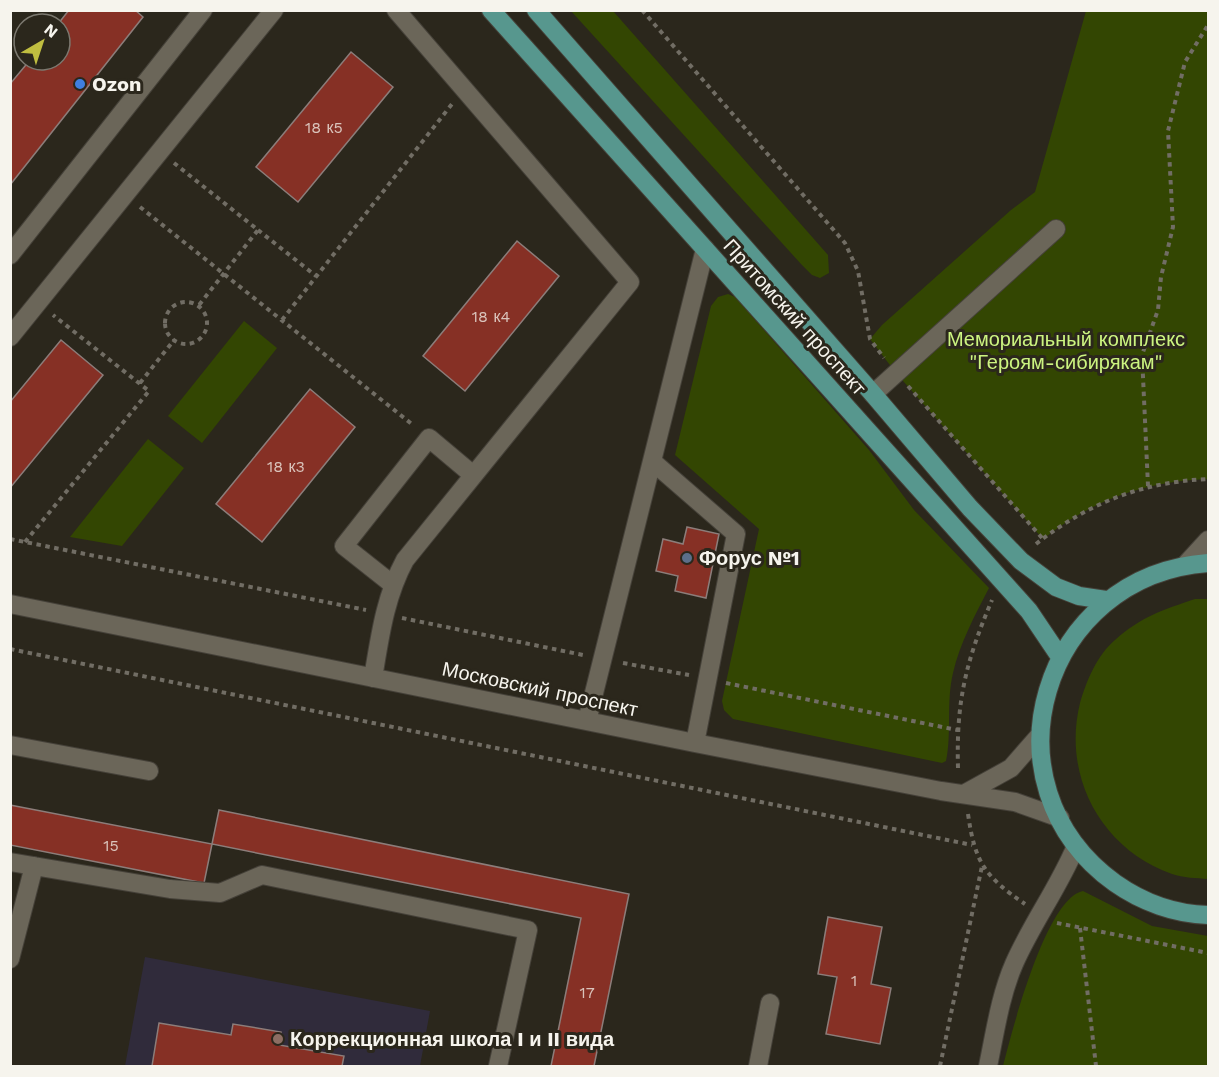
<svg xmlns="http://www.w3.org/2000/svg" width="1219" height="1077" font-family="'Work Sans',sans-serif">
	<rect width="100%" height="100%" fill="#2b271c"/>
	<!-- education -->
	<path fill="#302b3b" d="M145,957L430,1011L420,1066H125Z"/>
	<!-- green -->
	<path fill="#334602" d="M571,11H613L828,255L829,273L820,278L812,275L801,264Z
		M1086,11H1208V479C1146,481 1092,500 1043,539L896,373L870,339L882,325L1011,210L1035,192Z
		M728,294L735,297L869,450L914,510L989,588C975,615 960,643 953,673C946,702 952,734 946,761L942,763L733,719L724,710L722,701L759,529L675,455L711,306L718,297Z
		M244,321L277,348L202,443L168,416Z
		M148,439L184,468L122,546L70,537Z
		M1195,599H1208V879C1197,878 1183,878 1172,874C1101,849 1062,776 1080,703C1086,682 1097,655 1115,640C1141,617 1162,610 1195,599Z
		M1083,891L1152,926L1208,936V1066H1003C1012,1031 1046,898 1083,891Z"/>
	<!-- building -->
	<path fill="#863025" stroke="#8c7d7a" stroke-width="1.5" d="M69,10H135L143,17L10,185V84L30,60H60L58,24Z
		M351,52L393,87L298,202L256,167Z
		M517,241L559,276L465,391L423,356Z
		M61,340L103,375L10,488V402Z
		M310,389L355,427L262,542L216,504Z
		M687,527L719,534L706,598L675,591L678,576L656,571L663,539L683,544Z
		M10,805L212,844L204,883L10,845Z
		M219,810L629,894L594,1066H551L581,918L212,844Z
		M828,917L882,927L871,984L891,988L880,1044L826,1034L837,977L818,974Z
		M159,1023L231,1035L233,1024L281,1032L279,1045L344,1056L342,1066H152Z"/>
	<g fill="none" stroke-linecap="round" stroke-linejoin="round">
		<defs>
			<path id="minor" d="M10,255L203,10
				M10,337L274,10
				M873,394L1056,229
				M653,462L736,534L695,743
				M1186,564L1208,540
				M392,584L344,546L429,438L473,475
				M10,604L695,743L941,791L1015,802L1060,818
				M373,678C380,636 385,597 405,560L630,282L396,10
				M587,721L705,249
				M10,745L149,771
				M964,794L1011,768L1039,736
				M10,862L170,889L220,893L262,875L528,930L498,1066
				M10,959L34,866
				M758,1066L770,1003
				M988,1066C995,1033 1000,996 1014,964C1032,923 1059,887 1076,846"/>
			<path id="major" d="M491,10L1029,611L1060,657
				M536,10L873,394L970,508L1021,561L1056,587L1079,596L1106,600
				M1208,563C1042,575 978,784 1115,883C1142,902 1175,914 1208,915"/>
		</defs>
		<!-- minor casing -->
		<use href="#minor" stroke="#454139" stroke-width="20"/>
		<!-- major casing -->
		<use href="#major" stroke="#454139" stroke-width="20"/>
		<!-- path -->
		<path stroke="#716d64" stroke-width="4" stroke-dasharray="4.5 4.5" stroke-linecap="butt" d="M642,10L845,243L858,271L870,339L884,358
			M174,163L258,230L199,305
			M140,207L413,425
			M258,230L316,276
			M165 323a21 21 0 1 1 42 0a21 21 0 1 1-42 0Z
			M282,320L452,104
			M140,383L174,340
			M908,386L1043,539
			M1148,486L1142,355L1158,310L1161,277L1173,227L1168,131L1185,62L1208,25
			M10,539L366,610
			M25,542L149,391L53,315
			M1036,544C1088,503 1142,482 1208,479
			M402,618L583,655
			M10,649L972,845
			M623,663L689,675
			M726,683L957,730
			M958,768C956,701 966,661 992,600
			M968,814C975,862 984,876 1025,904
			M1057,923L1208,953
			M1080,928L1096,1066
			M940,1066L982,866"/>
		<!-- minor -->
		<use href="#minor" stroke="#6b6659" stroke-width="18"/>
		<!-- major -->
		<use href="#major" stroke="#57978e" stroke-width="18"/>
	</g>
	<!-- markers -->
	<circle fill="#3f7fe0" stroke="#2b271c" stroke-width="2" cx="80" cy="84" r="6"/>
	<circle fill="#5c6f8a" stroke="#2b271c" stroke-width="2" cx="687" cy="558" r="6"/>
	<circle fill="#8d6e63" stroke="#2b271c" stroke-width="2" cx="278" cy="1039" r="6"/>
	<g text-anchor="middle" stroke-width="6" stroke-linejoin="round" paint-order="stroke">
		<!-- number labels -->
		<g font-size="16" fill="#dac3bb">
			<text x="324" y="133">18 к5</text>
			<text x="491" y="322">18 к4</text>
			<text x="286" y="472">18 к3</text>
			<text x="111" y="851">15</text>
			<text x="854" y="986">1</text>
			<text x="587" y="998">17</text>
		</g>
		<!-- poi labels -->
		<g font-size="20" font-weight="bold" fill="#f6f4ed" stroke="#2b271c" text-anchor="start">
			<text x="92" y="91">Ozon</text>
			<text x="699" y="565">Форус №1</text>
			<text x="290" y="1046">Коррекционная школа I и II вида</text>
		</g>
		<!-- street labels -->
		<g font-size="20" fill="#f6f4ed" stroke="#2b271c">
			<text transform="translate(795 317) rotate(48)" y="7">Притомский проспект</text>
			<text transform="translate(540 689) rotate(12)" y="7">Московский проспект</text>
		</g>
		<!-- park labels -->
		<g font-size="20" fill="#ccf480" stroke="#2b271c">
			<text x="1066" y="346">Мемориальный комплекс<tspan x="1066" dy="23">"Героям-сибирякам"</tspan></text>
		</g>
	</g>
	<!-- border -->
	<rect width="1219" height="1077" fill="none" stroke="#f6f4ed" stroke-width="24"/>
	<!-- north arrow -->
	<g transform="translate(42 42) rotate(39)"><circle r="28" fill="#2b271c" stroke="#7c7970" stroke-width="1.5"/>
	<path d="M0-4.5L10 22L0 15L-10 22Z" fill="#c0be40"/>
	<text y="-9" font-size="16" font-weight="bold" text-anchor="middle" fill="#f6f4ed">N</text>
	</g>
</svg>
